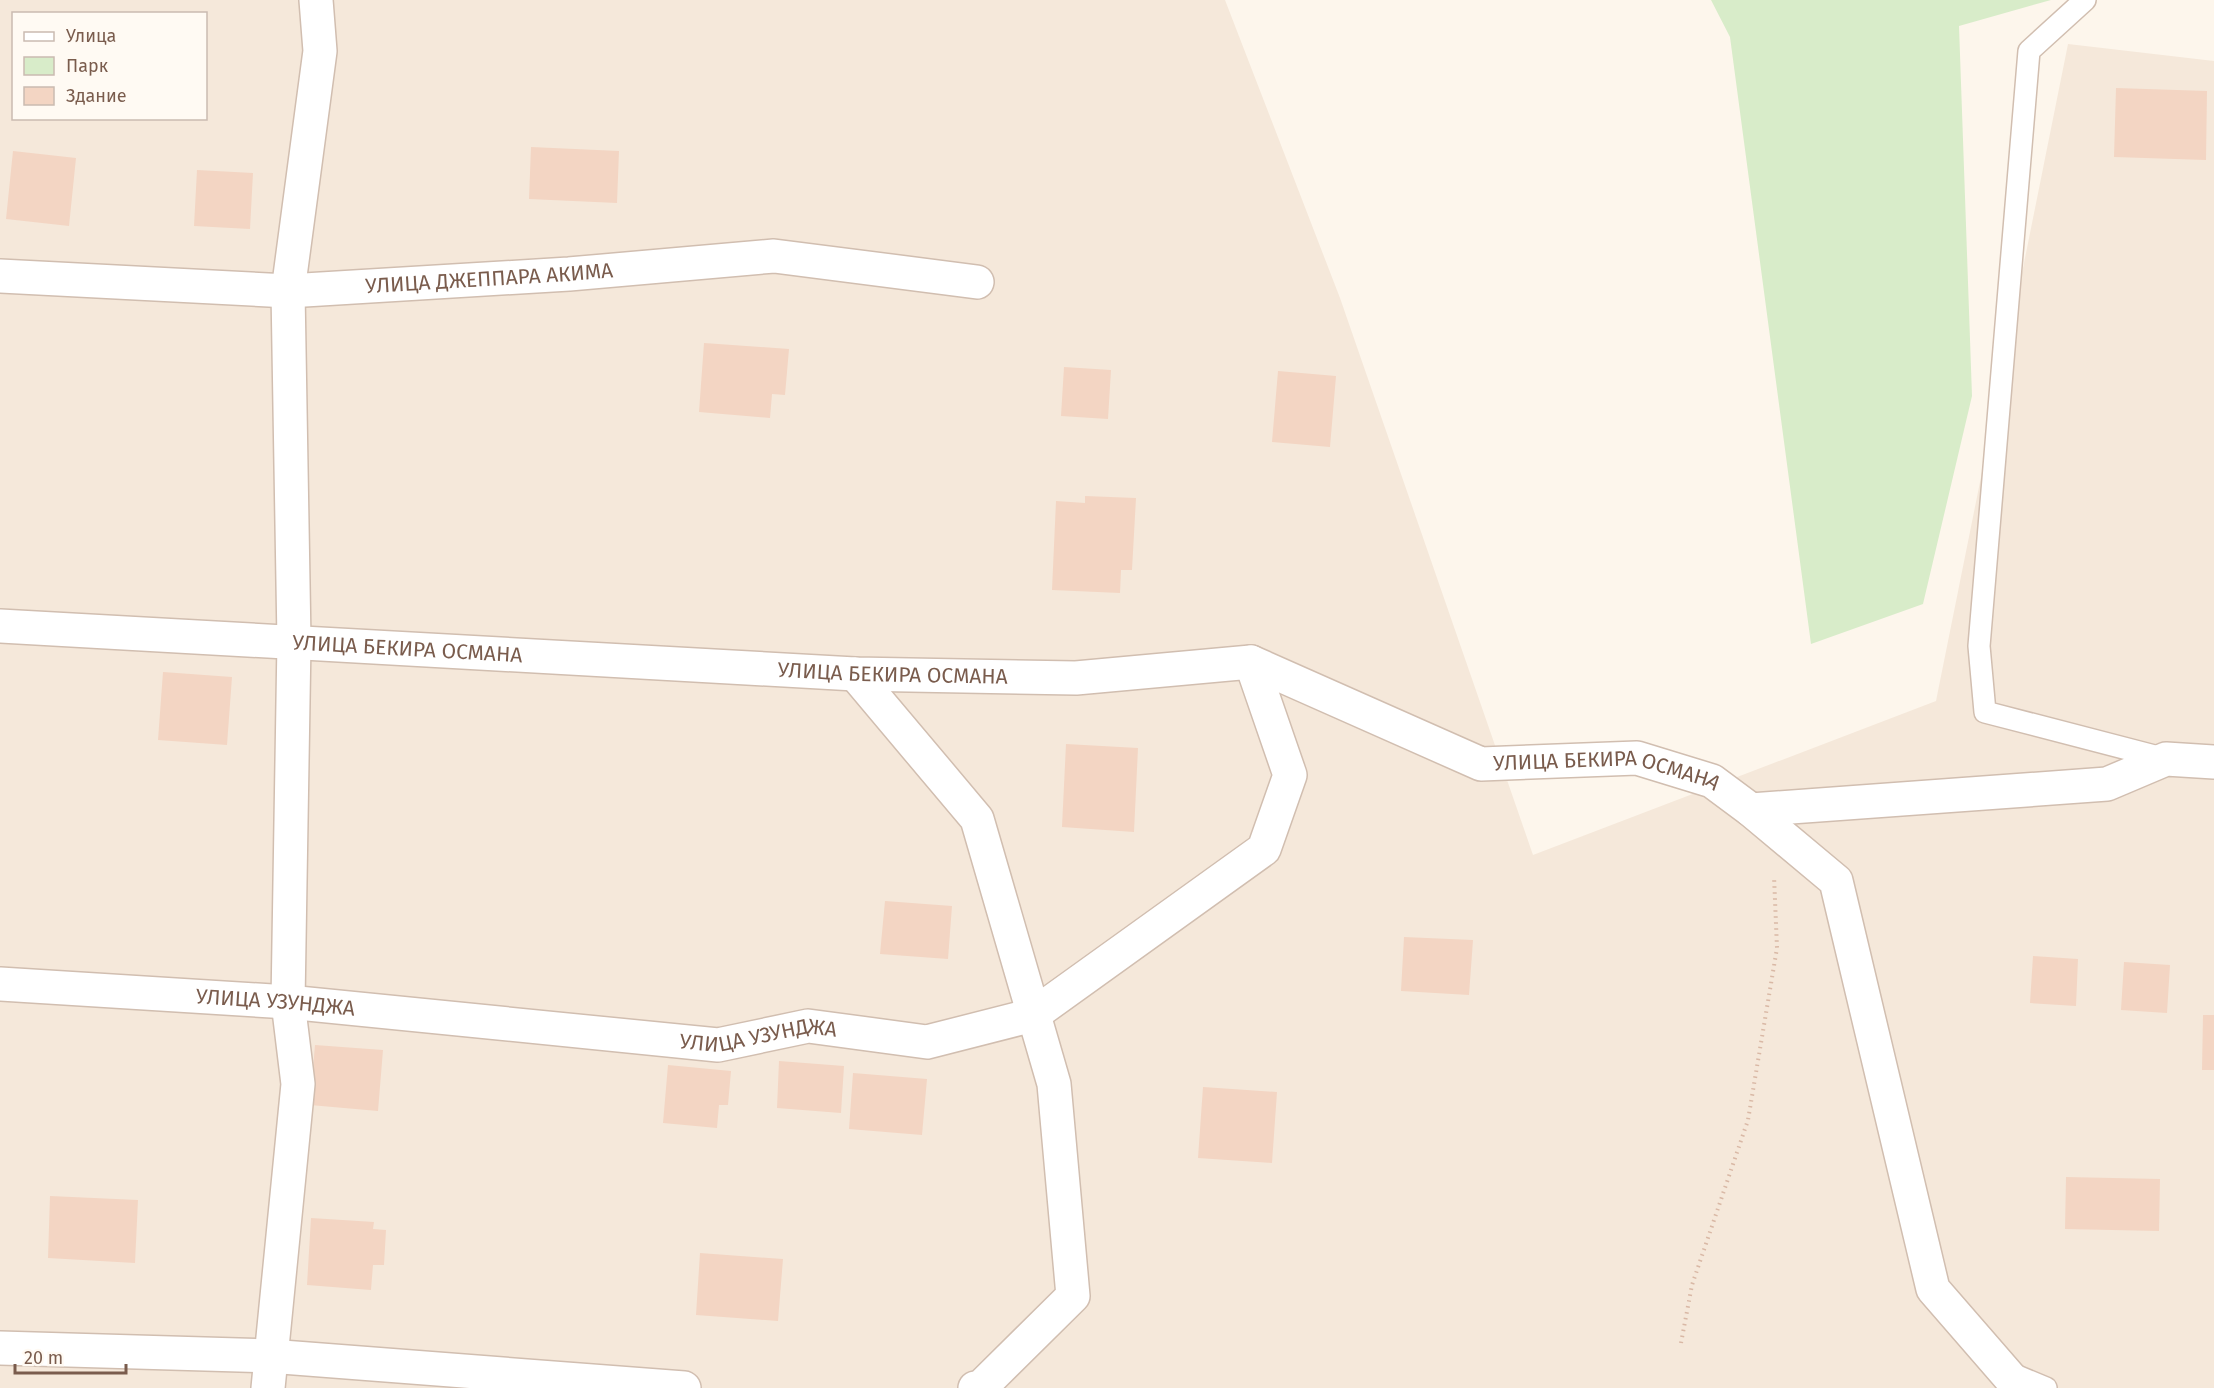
<svg xmlns="http://www.w3.org/2000/svg" width="2214" height="1388" font-family="'Fira Sans',sans-serif">
	<rect width="100%" height="100%" fill="#fdf6ec"/>
	<!-- residential -->
	<path fill="#f5e8da" fill-rule="evenodd" d="M0,0H1225L1340,298L1533,855L1936,701L2068,44L2214,61V1388H0ZM14,14H206V118H14Z"/>
	<!-- green -->
	<path fill="#d8ecc9" d="M1711,0H2051L1959,26L1972,396L1923,604L1811,644L1730,37Z"/>
	<!-- building -->
	<path fill="#f3d5c3" d="M2116,88L2207,91L2206,160L2114,157Z
		M531,147L619,151L617,203L529,199Z
		M13,151L76,158L69,226L6,219Z
		M197,170L253,173L250,229L194,226Z
		M704,343L789,349L785,395L772,394L770,418L699,412Z
		M1064,367L1111,370L1108,419L1061,416Z
		M1278,371L1336,376L1330,447L1272,442Z
		M1085,496L1136,498L1132,570H1121L1120,593L1052,590L1056,501L1085,503Z
		M163,672L232,677L227,745L158,740Z
		M1066,744L1138,748L1134,832L1062,827Z
		M885,901L952,906L948,959L880,954Z
		M1404,937L1473,940L1469,995L1401,991Z
		M2033,956L2078,959L2076,1006L2030,1003Z
		M2124,962L2170,965L2167,1013L2121,1010Z
		M2203,1015H2214V1070H2202Z
		M315,1045L383,1050L378,1111L310,1105Z
		M779,1061L844,1066L841,1113L777,1108Z
		M668,1065L731,1071L728,1105H719L717,1128L663,1123Z
		M853,1073L927,1079L922,1135L849,1129Z
		M1203,1087L1277,1092L1272,1163L1198,1158Z
		M2066,1177L2160,1179L2159,1231L2065,1229Z
		M50,1196L138,1200L135,1263L48,1258Z
		M311,1218L374,1222L373,1229L386,1230L384,1265H373L371,1290L307,1285Z
		M700,1253L783,1259L778,1321L696,1315Z"/>
	<g fill="none" stroke-linecap="round" stroke-linejoin="round">
		<defs>
			<path id="service" d="M2085,0L2029,51L1979,646L1985,712L2166,759
				M2010,1373L2046,1388"/>
			<g id="minor">
				<path id="s1" d="M0,276L288,291L569,274L774,256L977,282"/>
				<path id="s2" d="M0,626L855,674L1076,678L1251,662L1481,764L1637,758L1712,781L1751,810L1836,881L1933,1289L2019,1388"/>
				<path d="M855,674L977,819L1054,1084L1073,1296L981,1387L975,1388"/>
				<path d="M1751,810L2107,784L2166,759L2214,762"/>
				<path id="s3" d="M0,984L288,1002L718,1045L808,1026L927,1042L1033,1015L1264,849L1290,775L1251,662"/>
				<path d="M0,1348L269,1356L684,1388"/>
				<path d="M268,1388L298,1084L288,1002L294,641L288,291L320,51L316,0"/>
			</g>
		</defs>
		<!-- service casing -->
		<use href="#service" stroke="#d1beb0" stroke-width="24"/>
		<!-- minor casing -->
		<use href="#minor" stroke="#d1beb0" stroke-width="36"/>
		<!-- path -->
		<path stroke="#d9b8a5" stroke-width="4" stroke-dasharray="1.5 4.5" stroke-linecap="butt" d="M1681,1343L1692,1285L1748,1120L1777,948L1774,876"/>
		<!-- service -->
		<use href="#service" stroke="#fff" stroke-width="21"/>
		<!-- minor -->
		<use href="#minor" stroke="#fff" stroke-width="33"/>
	</g>
	<g text-anchor="middle" stroke-width="5" stroke-linejoin="round" paint-order="stroke">
		<!-- street labels -->
		<g font-size="21" fill="#7a5c4d" stroke="#fffaf3">
			<text dy="7" stroke="none"><textPath href="#s1" startOffset="490">УЛИЦА ДЖЕППАРА АКИМА</textPath></text>
			<text dy="7" stroke="none"><textPath href="#s2" startOffset="408">УЛИЦА БЕКИРА ОСМАНА</textPath></text>
			<text dy="7" stroke="none"><textPath href="#s2" startOffset="894">УЛИЦА БЕКИРА ОСМАНА</textPath></text>
			<text dy="7" stroke="none"><textPath href="#s2" startOffset="1632">УЛИЦА БЕКИРА ОСМАНА</textPath></text>
			<text dy="7" stroke="none"><textPath href="#s3" startOffset="276">УЛИЦА УЗУНДЖА</textPath></text>
			<text dy="7" stroke="none"><textPath href="#s3" startOffset="762">УЛИЦА УЗУНДЖА</textPath></text>
		</g>
	</g>
	<!-- legend -->
	<rect x="12" y="12" width="195" height="108" fill="#fffaf3" stroke="#cabbb1" stroke-width="1.5"/>
	<rect x="24" y="32" width="30" height="9" fill="#ffffff" stroke="#cabbb1" stroke-width="1.5"/>
	<text x="66" y="42" font-size="18" fill="#7a5c4d">Улица</text>
	<rect x="24" y="57" width="30" height="18" fill="#d8ecc9" stroke="#cabbb1" stroke-width="1.5"/>
	<text x="66" y="72" font-size="18" fill="#7a5c4d">Парк</text>
	<rect x="24" y="87" width="30" height="18" fill="#f3d5c3" stroke="#cabbb1" stroke-width="1.5"/>
	<text x="66" y="102" font-size="18" fill="#7a5c4d">Здание</text>
	<!-- scale -->
	<path d="M15 1364v9h111v-9" fill="none" stroke="#7a5c4d" stroke-width="3"/>
	<text x="24" y="1364" font-size="18" fill="#7a5c4d" stroke="#fffaf3" stroke-width="4.5" paint-order="stroke">20 m</text>
</svg>
